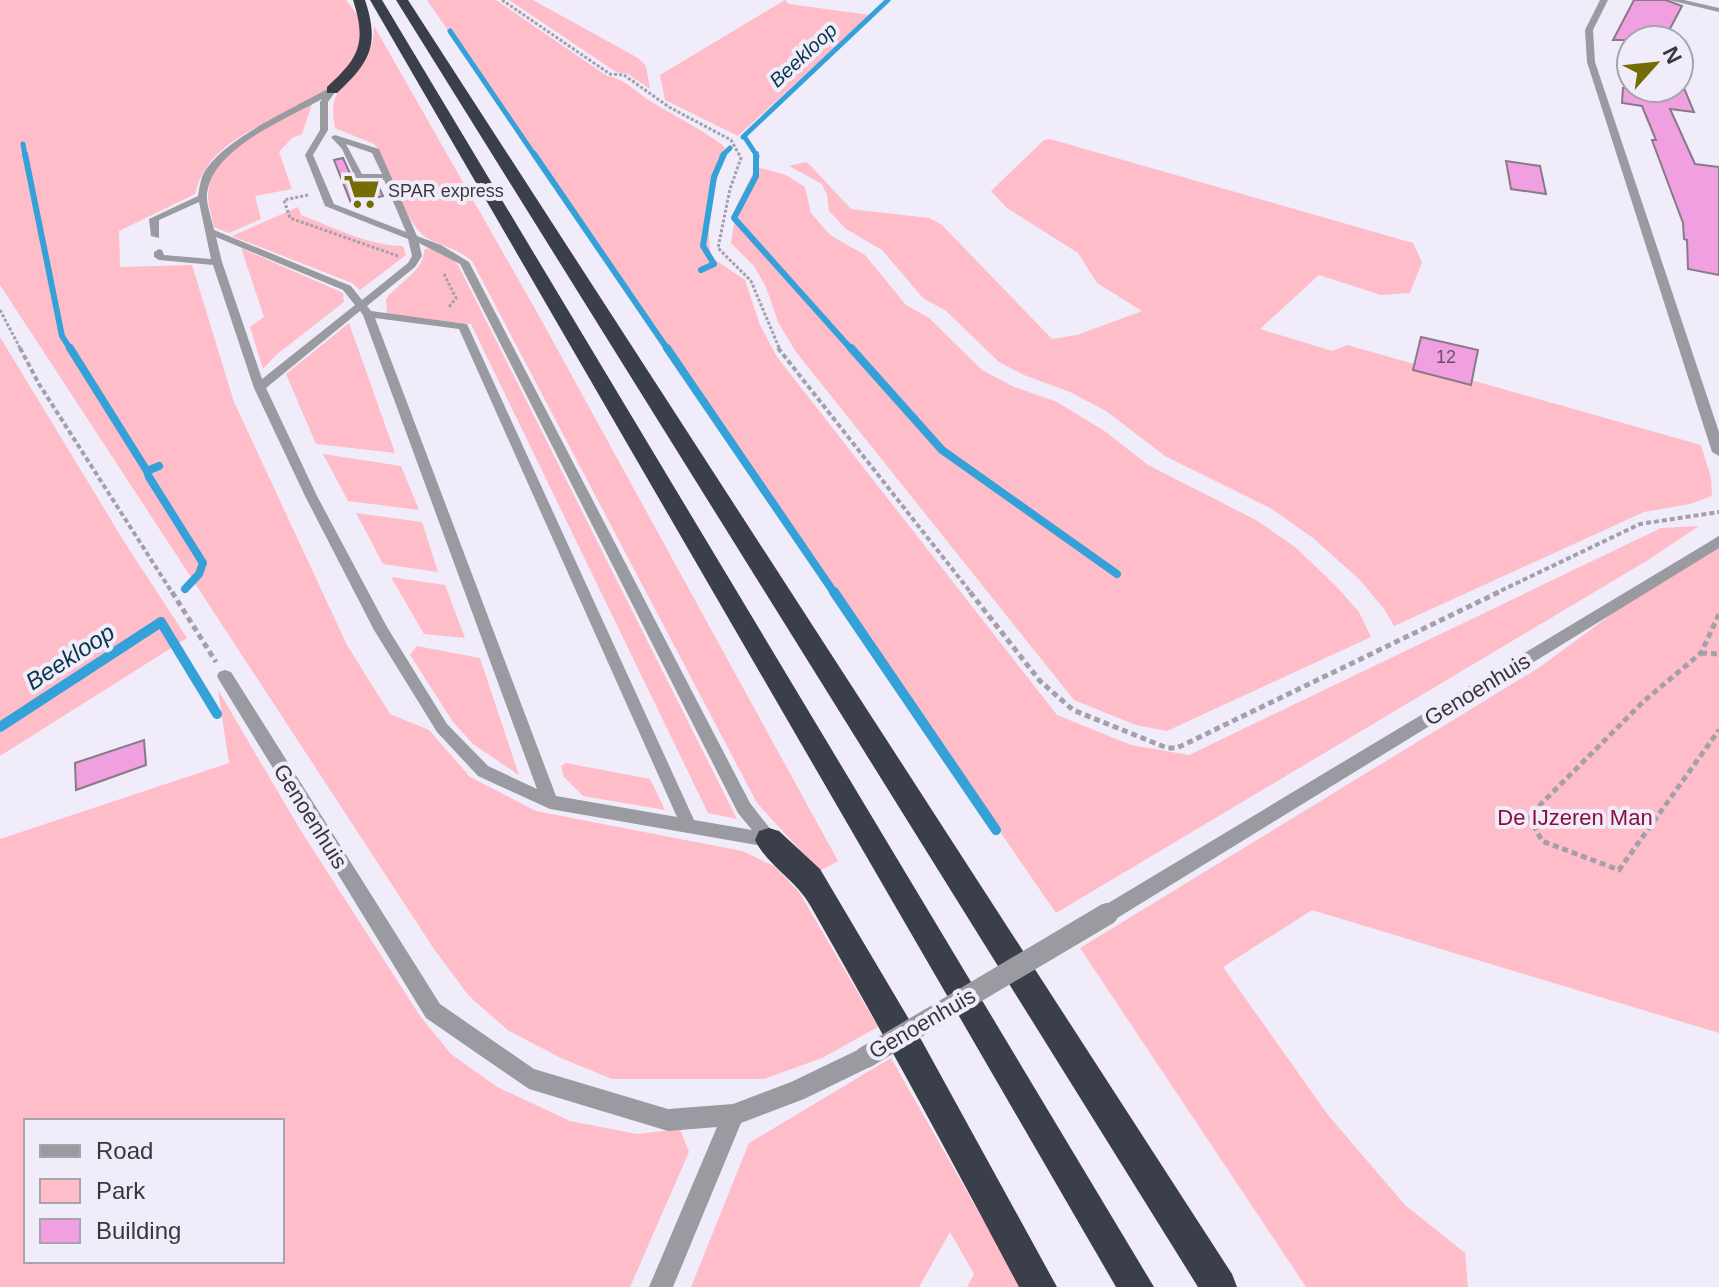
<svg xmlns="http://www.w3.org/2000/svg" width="1719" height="1287" font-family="Arial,sans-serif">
	<rect width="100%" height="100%" fill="#f1ecfa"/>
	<!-- green -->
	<path fill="#febdc9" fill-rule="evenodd" d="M0,0H346C352,8 360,17 363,26C366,35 361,42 357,50C354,56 351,66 346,72C306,120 211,124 195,194L119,231L120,267L192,265L234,402L347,645L390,714L429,730L470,777L536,811L742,851L774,866L799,892L878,1027L822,1058L764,1079H612L561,1058L509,1031L469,996L434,949L0,285Z
		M427,0H496L607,76C627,79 637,94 655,104C679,118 702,130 724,146L726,152C712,189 705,218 711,257L745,280L760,325L777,357L1057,715L1131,745L1189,755L1636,540L1661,528L1699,526L1648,560L1056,913Z
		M509,0H533L638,58L646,66L650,89L628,74L616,72Z
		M785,0L789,4L870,15L738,136L665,100L660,75Z
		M374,26L538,314L838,861L819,871L757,803L472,261C458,249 442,246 427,238C407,226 389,171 379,150L374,144L335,128C334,119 332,110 334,102C342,72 375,66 374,26Z
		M312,104L302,134L292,138L279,152L292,189L255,196L261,219L229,233L214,227C212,217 208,205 208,196C210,148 276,123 312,104Z
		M1050,139L1413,243L1422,262L1410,293L1381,295L1319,275L1260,329L1332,351L1347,345L1701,445L1711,478L1712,496L1690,504L1644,512L1394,626L1384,609L1359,579L1313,538L1272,509L1165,456L1106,411L1070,392L1024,375L999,362L945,310L924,299L882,250L846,229L829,211L827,195L822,184L789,166L806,162L810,165L851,209L929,218L941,224L1052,339L1077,335L1142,311L1097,283L1078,253L1007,208L991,191L1044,140Z
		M756,167L786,175L805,187L811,213L830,235L865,255L906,305L929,318L982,370L1012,386L1057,402L1106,432L1148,465L1256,520L1295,547L1336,586L1359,612L1371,637L1167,731L1136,725L1074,700L796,352L778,322L766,287L754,266L731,243L737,205Z
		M298,207L301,215C335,228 367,245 403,246L406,255L360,290L352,283L232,236Z
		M241,248L343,293L344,302L276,355L263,369L250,327L264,317Z
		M428,248L452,259L458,265L737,819L708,813L471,324L387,314L386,299C397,284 425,270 424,250Z
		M349,323L395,453L316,444L286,374Z
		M0,337L125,543L187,638L0,756Z
		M323,454L401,466L419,510L348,501Z
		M356,513L422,522L438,572L383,564Z
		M1719,535V1033L1312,910L1223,967L1328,1115L1405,1205L1465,1253L1468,1287H1306L1080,948L1540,667Z
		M391,577L445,585L465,638L424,634Z
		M417,646L480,658L519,775L473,744L453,722L410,655Z
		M218,690L301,831L420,1016L451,1054L497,1087L570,1121L637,1134L680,1129L689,1152L630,1287H0V839L229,763ZM26,1121H282V1261H26Z
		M566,763L650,779L665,810L583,796L564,777L561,766Z
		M891,1058L1021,1287H967L974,1274L950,1232L919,1287H691L749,1143Z"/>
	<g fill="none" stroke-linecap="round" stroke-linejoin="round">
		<!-- stream-far3 -->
		<path stroke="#34a1d9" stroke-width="5" d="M450,31L535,156
			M744,136L757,156
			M743,137L888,0
			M23,144L25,156
			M722,156L730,148"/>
		<!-- stream-far2 -->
		<path stroke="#34a1d9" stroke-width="6" d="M25,154L62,336L71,350
			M534,154L668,350
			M756,154V176L734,218L852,350
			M701,270L714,264L703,246L714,177L724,154"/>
		<!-- stream-far1 -->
		<path stroke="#34a1d9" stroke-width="8" d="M70,348L147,471
			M667,348L835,594
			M851,348L942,450L1117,574
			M159,466L147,471L149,477L203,563L199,574L185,589"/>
		<!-- stream -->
		<path stroke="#34a1d9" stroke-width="10" d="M834,592L996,830
			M0,727L161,622L217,714"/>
	</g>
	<!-- building -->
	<path fill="#f09fe0" stroke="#877c85" stroke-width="2" d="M1634,0H1666L1682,6L1664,40H1613Z
		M1623,88H1684L1694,112L1670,109L1695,164L1719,167V275L1688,269L1687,240L1684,239L1683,223L1652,140H1656L1642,106L1622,103Z
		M343,158L353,180L377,183L383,196L351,203L334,160Z
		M1506,161L1540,166L1546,194L1511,189Z
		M1421,337L1478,350L1471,385L1413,370Z
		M144,740L146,765L76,790L75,763Z"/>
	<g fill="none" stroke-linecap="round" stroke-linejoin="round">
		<!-- path-far2 -->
		<path stroke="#a4a0aa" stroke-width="3" stroke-dasharray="3 2" stroke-linecap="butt" d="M502,0L610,74L624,75L669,107L731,140L741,158L730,189L718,248L751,281L780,350
			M308,195L284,200L290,218L398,256
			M444,274L456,298L449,307
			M0,310L21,350"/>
		<!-- path-far1 -->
		<path stroke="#a4a0aa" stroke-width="4" stroke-dasharray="5 3" stroke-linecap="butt" d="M20,348L39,384L173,594
			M778,348L972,594
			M1494,594L1640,524L1719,512"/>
		<!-- path -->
		<path stroke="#a4a0aa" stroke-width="5" stroke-dasharray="6 4" stroke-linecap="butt" d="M172,592L216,662
			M970,592L1040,681L1073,710L1167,748H1177L1499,592
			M1719,614L1701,653L1644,701L1529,816L1542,841L1619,870L1719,730
			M1701,653L1719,654"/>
		<!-- lane -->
		<path fill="#999ba0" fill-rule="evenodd" d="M329,88H335L336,91L328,102V130L313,155L334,204L406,232L384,180L356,179L342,149L331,137L335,135L379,149L417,236L441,245L469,262L750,803L775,835L777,840L775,845L769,847L550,809L478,776L437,732L374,630L305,496L254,388L213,265L159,260L154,257V252L159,249L162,250L164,255L211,259L199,202L159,220V238L151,236L149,219L198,196C199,190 200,183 202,177C217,141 295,108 329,88ZM322,99L320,102V130L305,155L325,206L408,239L412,256L408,263L362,300L351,286L214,230C212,219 206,205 207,194C213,147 285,120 322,99ZM346,144L372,153L382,174H362ZM216,237L343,290L355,305L262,379L222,262ZM419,243L460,264L738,813L752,830L694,820L467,324L371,311L367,306L415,267L422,256ZM360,311L363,315L537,789L488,766L447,724L387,627L317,496L266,388ZM375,318L459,329L677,817L556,796Z"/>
		<!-- street -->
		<path fill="#999ba0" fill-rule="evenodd" d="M1600,0H1608L1593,30L1595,62L1719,432V456L1712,452L1587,62L1585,30Z
			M1669,0H1684L1719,8V12Z
			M1719,536V548L1114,920L1107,923L1100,920L1097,914L1100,908Z
			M225,670L231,672L440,1004L534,1069L668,1109L733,1104L791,1082L866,1046L874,1049L877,1057L874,1065L804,1099L741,1123L673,1287H649L717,1127L668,1131L529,1089L426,1018L219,680L217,676L219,672Z"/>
		<!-- highway -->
		<path fill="#3b3f4a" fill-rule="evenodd" d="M353,0H365C380,45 370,62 337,93H327V87C359,58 367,43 353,0Z
			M370,0H382L1154,1287H1116Z
			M396,0H408L1232,1274L1237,1287H1198Z
			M769,828L779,831L820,869L923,1043L1057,1287H1019C951,1159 882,1031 810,905C796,880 767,865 755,840L759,831Z"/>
		<!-- street-bridge -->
		<path stroke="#999ba0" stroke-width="22" d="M866,1057L1107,914"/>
	</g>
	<!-- icons -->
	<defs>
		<symbol id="supermarket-bare" viewBox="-9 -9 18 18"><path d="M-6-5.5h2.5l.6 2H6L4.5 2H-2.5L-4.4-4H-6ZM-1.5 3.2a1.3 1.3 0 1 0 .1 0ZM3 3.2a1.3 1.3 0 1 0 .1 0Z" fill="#736c07" stroke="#f1ecfa" stroke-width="2.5" paint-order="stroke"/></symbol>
	</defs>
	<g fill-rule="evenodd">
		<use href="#supermarket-bare" x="336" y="166" width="51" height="51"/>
	</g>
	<g text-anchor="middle" stroke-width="8" stroke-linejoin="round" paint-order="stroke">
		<!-- far-poi labels -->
		<g font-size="18" fill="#3a383d" stroke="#f1ecfa" text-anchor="start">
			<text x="388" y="197">SPAR express</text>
		</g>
		<!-- number labels -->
		<g font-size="18" fill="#685266">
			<text x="1446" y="363">12</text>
		</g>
		<!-- far-water labels -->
		<g font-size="20" font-style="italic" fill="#09374e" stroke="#f1ecfa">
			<text transform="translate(803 55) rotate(-43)" y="7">Beekloop</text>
		</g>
		<!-- street labels -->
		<g font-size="22" fill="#3a383d" stroke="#f1ecfa">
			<text transform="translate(1477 689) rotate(-31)" y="8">Genoenhuis</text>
			<text transform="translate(311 816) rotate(58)" y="8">Genoenhuis</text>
			<text transform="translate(922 1023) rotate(-30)" y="8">Genoenhuis</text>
		</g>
		<!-- park labels -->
		<g font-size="22" fill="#8a0f3d" stroke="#f1ecfa">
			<text x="1575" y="825">De IJzeren Man</text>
		</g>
		<!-- water labels -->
		<g font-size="24" font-style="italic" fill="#09374e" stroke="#f1ecfa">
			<text transform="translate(70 657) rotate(-33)" y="8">Beekloop</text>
		</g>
	</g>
	<!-- legend -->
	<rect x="24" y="1119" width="260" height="144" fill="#f1ecfa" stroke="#a8a4ae" stroke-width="2"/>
	<rect x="40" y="1145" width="40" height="12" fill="#999ba0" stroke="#a8a4ae" stroke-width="2"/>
	<text x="96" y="1159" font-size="24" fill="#3a383d">Road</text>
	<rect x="40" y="1179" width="40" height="24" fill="#febdc9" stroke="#a8a4ae" stroke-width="2"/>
	<text x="96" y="1199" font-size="24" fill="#3a383d">Park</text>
	<rect x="40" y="1219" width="40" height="24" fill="#f09fe0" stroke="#a8a4ae" stroke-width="2"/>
	<text x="96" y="1239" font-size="24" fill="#3a383d">Building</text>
	<!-- north arrow -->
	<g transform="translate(1655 64) rotate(63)"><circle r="38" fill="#f1ecfa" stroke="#a8a4ae" stroke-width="2"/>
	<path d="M0-6L14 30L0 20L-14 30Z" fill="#736c07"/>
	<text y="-12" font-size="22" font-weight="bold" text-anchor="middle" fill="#3a383d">N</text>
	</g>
</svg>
